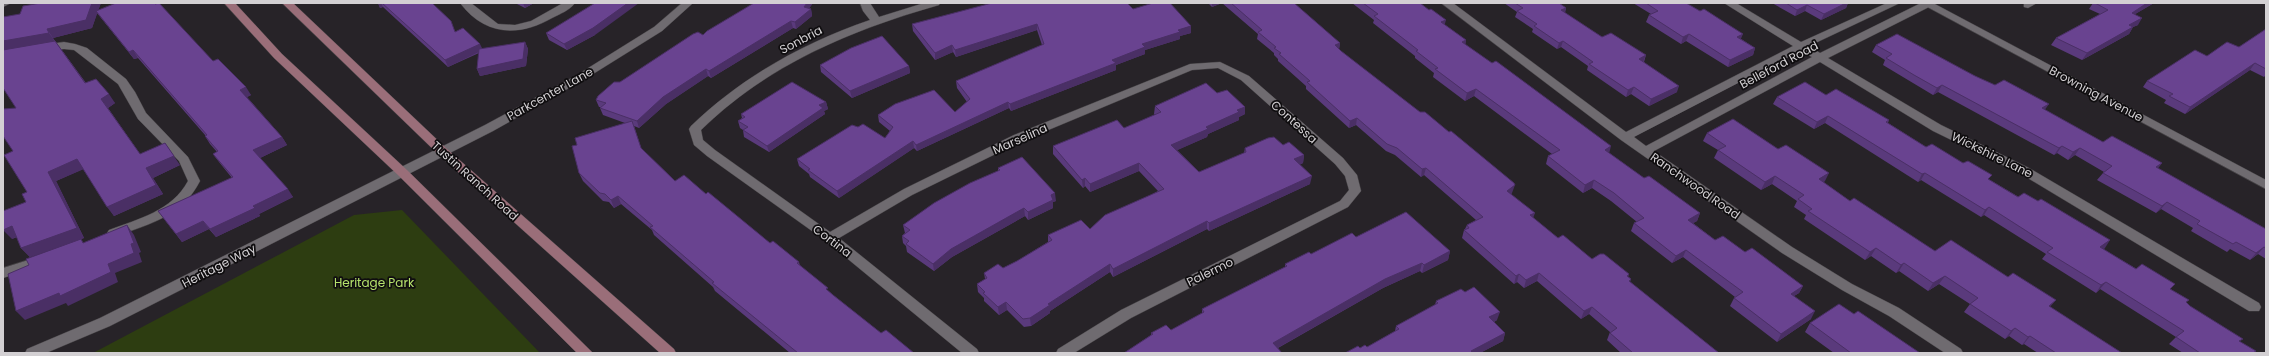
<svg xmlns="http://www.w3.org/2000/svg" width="2269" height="356" font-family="Poppins,sans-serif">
	<rect width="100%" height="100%" fill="#272328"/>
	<!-- green -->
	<path fill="#2d3d11" d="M402,210L540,353H93L354,215Z"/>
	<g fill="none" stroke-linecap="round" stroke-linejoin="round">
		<defs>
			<path id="street" d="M3,3H11L3,7Z
				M460,3H471L498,24L515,25L531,21L563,3H575C570,10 560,14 552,18C519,37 485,36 460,3Z
				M860,3H870L879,17L924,3H940L939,5C851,30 767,65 701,130L703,140L715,150L830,232L904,189L1014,135L1190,64L1220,62L1249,76L1343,158L1357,175L1361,191L1348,207L1131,318L1074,353H1056L1058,349L1121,310L1340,201L1349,190L1345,176L1335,164L1241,80L1218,68L1192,70L1022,141L912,195L839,238L977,349L979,353H962L826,241L707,156L694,145L689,129L691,126C742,77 803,43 870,20L863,11Z
				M1441,3H1453L1626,132L1793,46L1724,3H1736L1801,42L1887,3H1900L1809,46L1820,53L1921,3H1931V6L1828,58L1941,125L2029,168L2259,303L2261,307L2259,311H2249L2021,174L1933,131L1820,62L1654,151L1792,247L1852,284L1899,308L1961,349L1963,353H1945L1889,316L1842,290L1782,253L1621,140ZM1800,51L1812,57L1646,146L1634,137Z
				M2024,3H2037L2028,8L2024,7Z
				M64,42L75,44L87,48L126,79L135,92L146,113L188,157L200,181C182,216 152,223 117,236H109L107,233L109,230C138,219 172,211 188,181L179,161L138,119L118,84L74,50L64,49L43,51L38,48L43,45Z
				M44,255L49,257L50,260L49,263L3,278V268Z"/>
			<path id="secondary" d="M682,3H693L662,31L585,79L493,131L110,326L46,353H25L27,349L100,318L485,125L577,75L654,27Z
				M1920,3H1933L2266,180V189Z"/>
			<path id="primary" d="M224,3H235L282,54L407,170L593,353H577L399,176L274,58Z
				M282,3H293L447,149L674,349L676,353H660L439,155Z"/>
		</defs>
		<!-- street casing -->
		<use href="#street" stroke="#434043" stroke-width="1"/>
		<!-- secondary casing -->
		<use href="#secondary" stroke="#434043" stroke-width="1"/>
		<!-- primary casing -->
		<use href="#primary" stroke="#434043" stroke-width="1"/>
		<!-- street -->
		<use href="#street" fill="#6f6b70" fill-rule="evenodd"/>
		<!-- secondary -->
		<use href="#secondary" fill="#6f6b70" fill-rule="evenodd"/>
		<!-- primary -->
		<use href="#primary" fill="#9a6e79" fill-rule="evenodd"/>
	</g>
	<!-- wall -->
	<path fill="#5a3a7c" d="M101,3L98,10L213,61L251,95L247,97L282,137L287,145L260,158L293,197L259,214L260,216L216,237L209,229L182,242L158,211L232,178L219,162L213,154L217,152L210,144L205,136V135L138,58L134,59L97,13L92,28L53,38L86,83L115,103L108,108L140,154L180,165L153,178L163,194L114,216L83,169L56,181L84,238L30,257L21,248L17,237L12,239L26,202L27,192L13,151L16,108L3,17Z
		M378,3H432L456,32L483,49L525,42L528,49L526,66L480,76L477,69L479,53L448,67L383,7L380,8Z
		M515,3H534L525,8Z
		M754,3H813L809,8L811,9L812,16L796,29L793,28L711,78L708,76L666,104L639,128L634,126L641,148L675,181L706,194L770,243L799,262L800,266L833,295L881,333L914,353H790L715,291L713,287L654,235L652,230L621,204L614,208L609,202L603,201L583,181L579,173L577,145L625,123L603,115L600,108L601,107H599L596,100L620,82L703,35Z
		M1208,3H1222L1212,7Z
		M1222,3H1294L1340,43L1339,49L1341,51L1512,193L1511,194L1533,218L1558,238L1592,259L1629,274L1628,277L1631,279L1630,282L1719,353H1621L1607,340L1610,332L1589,314L1581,319L1537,281L1524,288L1517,282L1514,284L1462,238L1464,230L1465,229L1467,225L1476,220L1424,175L1421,177L1395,155L1386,151L1356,125L1349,128L1306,89V86L1278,61V59L1274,55V53L1257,39L1258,34Z
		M1352,3H1420L1445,25L1466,40L1465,45L1609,153L1644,178L1700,213L1697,221L1693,223L1715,240L1745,252L1803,286L1799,293L1794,296L1811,319L1777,342L1730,306L1734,298L1735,297L1683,257L1672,263L1631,231L1634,223L1637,222L1611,201L1592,188L1583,193L1546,164L1548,156L1552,154L1474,96L1465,101L1433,77L1434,73L1415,58V56L1373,23L1374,20Z
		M1504,3H1559L1566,8L1565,13L1602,37L1646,55L1644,62L1677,92L1649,106L1631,94L1626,97L1587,70L1588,66L1561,47L1557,49L1532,32L1533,29L1515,17L1517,12Z
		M1633,3H1686L1755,48L1753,55L1728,67L1686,41L1681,44L1646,22L1649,15L1651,14Z
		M1772,3H1848L1846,8L1821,20L1805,11L1795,16Z
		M2093,3H2154L2135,14L2138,25L2133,27L2129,34L2082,60L2051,45L2056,38L2100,14L2089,9Z
		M1133,9L1191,33L1180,36V39L1145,50V54L1116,65V70L1011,111L1009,108L917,151L914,148L839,198L810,177L809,174L799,166L797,159L885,138L890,131L879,122L878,115L955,112L967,102L957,88L956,81L1042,45L1037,30L956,57L953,52L935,60L913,31L912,24Z
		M2266,29V75L2264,77L2250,70L2185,114L2164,103L2166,100L2143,87L2147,81L2207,56L2239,47Z
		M546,33L595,35L567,50L549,40Z
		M1876,45L1975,76L2045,110L2103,142L2158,169L2266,229V259L2258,254L2250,260L2230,249L2227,252L2191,231L2193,228L2161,209L2156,213L2097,180L2103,173L2104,172L2075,155L2068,160L2057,153L2054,155L1938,92L1933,95L1883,65L1885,60L1872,52Z
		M820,65L909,66L910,73L852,98L821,72Z
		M1217,93L1245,107V114L1239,117V120L1208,134L1207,137L1177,150L1199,172L1244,153L1245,148L1283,145L1304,155L1303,163L1299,165L1310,184L1209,231L1207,229L1113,277L1110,272L1050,311V313L1031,326L1024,327L1007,310L999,315L984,301V298L978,292L977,284L985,279L984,273L1003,268L1017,261L1048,242V235L1090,229L1158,191L1139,171L1090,192L1085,186L1083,188L1053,154V146L1124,128L1156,115L1154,114L1155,106Z
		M1826,95L1889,120L1888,123L1926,147L1990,180L2105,248L2103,249L2189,300L2186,302L2190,306L2240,342L2254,353H2183L2169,344L2176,337L2100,289L2096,293L2042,259L2046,254L1984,215L1981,217L1921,180L1918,182L1825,123L1814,129L1773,104L1777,97Z
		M826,102L828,109L824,111L825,114L769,152L744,137L743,130L740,128L738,121L742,118L741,114Z
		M1707,133L1825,181L1823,182L1850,201L1935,251L2050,307L2122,353H2038L2024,344L2022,345L2009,336L2005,339L1964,312L1970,304L1939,284L1928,291L1899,271L1896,273L1871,256L1865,260L1804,219L1806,215L1794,207L1797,201L1772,184L1761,190L1714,158L1718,150L1703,141Z
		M998,168L1056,201L1053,202V208L1028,220L1025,216L952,257L934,271L907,252L906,246L903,243L902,236L905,233L903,225L998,171Z
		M1356,237L1450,251L1448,260L1422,273L1420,271L1383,288L1278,348L1282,353H1124L1151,335V333L1171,330L1202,313V309L1285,267V264Z
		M1436,301L1497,320L1494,322L1505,333L1503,341L1480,353H1345L1367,347L1395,331L1396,326L1435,305Z
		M1854,314L1920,353H1834L1805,332L1810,323Z"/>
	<!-- shaded-wall -->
	<path fill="#4a2f65" d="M92,3H101L92,28L53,38L47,29Z
		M378,3H381L383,7L380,8Z
		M523,3H534L525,8Z
		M628,3H639L595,35L567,50L564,44Z
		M807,3H813L806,13L811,9L812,16L796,29L795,22Z
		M1212,3H1222L1212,7Z
		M1846,3H1848L1846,8L1821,20L1824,14Z
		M2147,3H2154L2127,19L2132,13Z
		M1807,5L1805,11L1795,16L1797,10Z
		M1566,8L1564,14L1561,10Z
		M2142,18L2138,25L2133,27L2129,34L2082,60L2087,53L2129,25Z
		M1446,20L1444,27L1441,22Z
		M791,21L793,28L711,78L709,71Z
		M1037,24V30L956,57L955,50Z
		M1191,26V33L1180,36V39L1145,50V54L1116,65V70L1011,111L1010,104L1112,60L1142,44L1178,30Z
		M49,33L92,92L3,51V41Z
		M1689,34L1686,41L1681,44L1683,37Z
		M1743,34L1740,41L1737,37Z
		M1466,40L1465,48L1462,42Z
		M1563,41L1561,47L1557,49L1559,43Z
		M525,42L528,49L526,66L480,76L477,69Z
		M1340,43L1339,50L1335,45Z
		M480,44L483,50L448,67L445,60Z
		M952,45L953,52L935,60V53Z
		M1755,48L1753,55L1728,67L1730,60Z
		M133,50L138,58L134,59L129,52Z
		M1646,55L1643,62L1639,59Z
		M2255,63L2250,70L2185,114L2190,107Z
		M909,66L910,73L852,98L850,91Z
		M706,69L708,76L666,104L639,128L637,121L663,97Z
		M1942,85L1938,92L1933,95L1937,88Z
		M1679,86L1677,92L1649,106L1651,99Z
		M246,87L251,95L245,98L240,90Z
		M1634,87L1631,94L1626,97L1628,90Z
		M1476,89L1474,96L1465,101L1467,93Z
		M109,94L115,103L108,108L101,99Z
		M826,102L828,109L824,111L825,114L769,152L767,146L819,105Z
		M1008,102L1009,108L917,151L916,145Z
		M2049,104L2044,111L2042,108Z
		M1245,107V114L1239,117V120L1208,134L1207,137L1171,153V145L1237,110Z
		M1828,116L1825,123L1814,129L1817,122Z
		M1357,118L1356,125L1349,128L1350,121Z
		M282,137L287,145L258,159L253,150Z
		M913,141L914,148L839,198L837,191Z
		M165,143L180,165L153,178L163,194L114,216L107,207L146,168Z
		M1611,146L1609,154L1605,150Z
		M2062,146L2057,153L2054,155L2059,148Z
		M2080,148L2075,155L2068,160L2073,152Z
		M1304,155L1303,163L1293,167L1294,159Z
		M77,159L84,169L56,181L84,238L30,257L21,248L48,172Z
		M1139,163V171L1090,192V184Z
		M2162,163L2157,170L2156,167Z
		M1426,168L1424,175L1421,177L1422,169Z
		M1829,173L1825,181L1814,187L1819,179Z
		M1925,173L1921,180L1918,182L1922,174Z
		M1312,176L1310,184L1209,231V223Z
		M1775,176L1772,184L1761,190L1765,182Z
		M1085,178V186L1083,188L1082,180Z
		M1594,180L1592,188L1583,193L1585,185Z
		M1515,185L1512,193L1504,199L1507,191Z
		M288,189L293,197L259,214L260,216L216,237L210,229L253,206Z
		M1055,193L1056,201L1053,202V208L1028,220V212L1051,195Z
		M618,196L621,204L614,208L611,200Z
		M2167,202L2161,209L2156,213L2162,206Z
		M1989,207L1984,215L1981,217L1985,210Z
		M1024,208L1025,216L952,257L934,271L933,264L951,249Z
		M1535,213L1532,221L1530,215Z
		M1700,213L1697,221L1685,228L1688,220Z
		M203,221L209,229L182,242L176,234Z
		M1207,221V229L1113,277V269Z
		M127,225L134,235L141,252L139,253L142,262L115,273L118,282L68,306L66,303L25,320L16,311L131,244Z
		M12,226L20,235L12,239L3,230Z
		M2110,240L2105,248L2095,255L2100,247Z
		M2264,247L2258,254L2250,260L2256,253Z
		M1876,248L1871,256L1865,260L1870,252Z
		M1686,250L1683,257L1672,263L1676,256Z
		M1450,251L1448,260L1422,273L1424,265Z
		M1422,263L1420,271L1383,288L1272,351L1273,343L1385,279Z
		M1904,263L1899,271L1896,273L1901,265Z
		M1110,264V272L1050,311V313L1031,326L1030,318L1048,304Z
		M1539,273L1537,281L1524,288L1526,280Z
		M1519,274L1517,282L1514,284L1516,276Z
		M1945,276L1939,284L1928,291L1933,283Z
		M2106,282L2100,289L2096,293L2101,285Z
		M1803,286L1799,293L1786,301L1791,294Z
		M2056,300L2049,308V306Z
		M1006,302L1007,310L999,315L998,307Z
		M1592,307L1589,314L1581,319L1584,311Z
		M1815,311L1811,319L1777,342L1781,334Z
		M1500,312L1497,320L1487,326L1489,317Z
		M2015,328L2009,336L2005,339L2011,331Z
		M1505,333L1503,341L1480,353H1470L1471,351Z
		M2030,336L2024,344L2022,345L2028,337Z"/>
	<!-- building -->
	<path fill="#694390" stroke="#4a2f65" d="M41,3H92L86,20L47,29L49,33L3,41V17L20,14L23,6Z
		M116,3H154L155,4L159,3L213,61L218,59L246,87L240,90L282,137L253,150L288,189L253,206L255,208L210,229L203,221L176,234L158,211L233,177L213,154L218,151L205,136L207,135L133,50L129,52L96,11Z
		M382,3H432L451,21L455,32L463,28L480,44L445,60Z
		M595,3H628L593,28L564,44L546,33Z
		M754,3H807L804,7L811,9L795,22L791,21L709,71L706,69L663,97L637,121L600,108L606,103L596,100L598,96L614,82H620L693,34L698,32L703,35L707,31Z
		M992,3H1127L1133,9L1153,3H1170L1191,26L1178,30L1180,32L1142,44L1145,47L1112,60L1116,63L1010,104L1008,102L916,145L913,141L837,191L808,170L810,169L797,159L852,125L858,127L863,124L885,138L893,127L878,115L895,104L934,90L955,112L970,99L956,81L1044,44L1037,24L955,50L952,45L935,53L912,24Z
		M1231,3H1294L1340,43L1335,45L1341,51L1420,112H1425L1449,132L1451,131L1514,183L1515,185L1507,191L1535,213L1530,215L1558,238L1563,235L1592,259L1600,254H1604L1629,274L1627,276L1631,279L1629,281L1719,353H1633L1610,333L1617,328L1592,307L1584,311L1539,273L1526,280L1519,274L1516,276L1464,230L1469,228L1467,225L1483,217L1426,168L1422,169L1397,148L1387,144L1357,118L1350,121L1307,82L1310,81L1279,54L1281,53L1274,48L1276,47L1258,32L1262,30Z
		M1363,3H1420L1429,10L1431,9L1446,20L1441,22L1466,40L1462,42L1492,63L1496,61L1611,146L1605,150L1644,178L1649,176L1700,213L1688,220L1715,240L1723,236L1745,252L1752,248L1803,286L1791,294L1815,311L1781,334L1734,298L1743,292L1686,250L1676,256L1634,223L1644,218L1614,193L1594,180L1585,185L1548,156L1560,150L1476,89L1467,93L1435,69L1438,68L1416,51L1418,50L1374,16L1378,14Z
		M1515,3H1559L1566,8L1561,10L1602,37L1611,33L1646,55L1639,59L1679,86L1651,99L1634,87L1628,90L1589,64L1593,62L1563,41L1559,43L1534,26L1537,24L1517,11L1523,8Z
		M1646,3H1686L1700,11L1704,9L1721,20L1743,34L1737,37L1755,48L1730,60L1689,34L1683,37L1649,15L1658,11Z
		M1786,3H1846L1824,14L1807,5L1797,10Z
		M2095,3H2147L2132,13L2142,18L2129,25L2133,27L2087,53L2056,38L2108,10Z
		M2266,29V69L2255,63L2190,107L2169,96L2173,94L2147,81L2195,50L2207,56L2227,42L2239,47Z
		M1897,34L1975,76L1995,85L2004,80L2049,104L2042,108L2103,142L2112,136L2162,163L2156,167L2266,229V248L2264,247L2256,253L2236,242L2233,244L2197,224L2200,221L2167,202L2162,206L2103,173L2112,166L2080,148L2073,152L2062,146L2059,148L1942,85L1937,88L1914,75L1886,58L1892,54L1876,45Z
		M882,36L909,66L850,91L820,65L851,48Z
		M55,41L85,83L96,79L109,94L101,99L140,154L165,143L174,156L146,168L156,185L107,207L77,159L48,172L77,228L21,248L12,226L3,230V211L26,202L22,194L27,192L4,155L13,151L3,136V109L16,108L3,88V50Z
		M525,42L523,59L477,69L479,49Z
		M792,82L826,102L819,105L823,108L767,146L743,130L748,127L738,121L745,117L741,114Z
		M1805,82L1826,95L1836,89L1889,120L1886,122L1926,147L1932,144L1963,163L1968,161L1992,175L1988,179L2018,197L2024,193L2038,201L2041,199L2110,240L2100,247L2136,269L2142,264L2175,284L2170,289L2189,300L2186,302L2190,306L2243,339L2239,341L2256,351L2253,353H2200L2176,337L2184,331L2106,282L2101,285L2047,252L2053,248L1989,207L1985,210L1925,173L1922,174L1828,116L1817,122L1777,97Z
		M1206,83L1217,93L1227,90L1245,107L1237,110L1239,112L1208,126L1206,127L1208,129L1171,145L1199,172L1246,152L1245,148L1268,138L1274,137L1283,145L1289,142L1304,155L1294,159L1312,176L1209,223L1207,221L1113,269L1110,264L1048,304L1050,305L1030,318L1023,319L1006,302L998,307L983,293L985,292L977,284L987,278L984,273L998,264L1003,268L1017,261L1052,240L1048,235L1081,220L1090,229L1105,215L1164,189L1139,163L1090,184L1085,178L1082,180L1053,146L1117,120L1124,128L1161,112L1155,106Z
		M1733,119L1778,149L1786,145L1829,173L1819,179L1850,201L1854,198L1935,251L1951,240L2008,277L2013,273L2056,300L2049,306L2122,353H2056L2030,336L2028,337L2015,328L2011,331L1970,304L1978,298L1945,276L1933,283L1904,263L1901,265L1876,248L1870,252L1808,211L1812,209L1798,199L1804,195L1775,176L1765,182L1718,150L1726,146L1707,133Z
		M632,121L641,148L675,181L684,175L706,194L708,192L770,243L773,241L799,262L797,263L828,288L826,289L833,295L881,333L886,330L914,353H798L712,283L714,282L650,227L653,226L618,196L611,200L605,194L600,193L579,173L572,146L577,145L575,138Z
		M1022,157L1055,193L1051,195L1053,200L1028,212L1024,208L951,249L933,264L906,244L909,241L902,236L910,230L903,225L934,203L970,183L1000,170L998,168Z
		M1406,212L1450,251L1424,265L1422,263L1385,279L1273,343L1282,353H1259L1258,352L1257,353H1124L1153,334L1151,333L1166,325L1171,330L1204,312L1202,309L1287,266L1285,264L1309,252L1311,254L1352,233L1356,237Z
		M127,225L134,243L131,244L134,253L108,264L111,272L60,296L59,293L16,311L8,274L29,265L26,259L81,239L83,243Z
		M1474,287L1500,312L1489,317L1505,333L1471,351L1473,353H1345L1358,346L1360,348L1365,345L1367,347L1399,329L1396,326L1438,303L1436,301L1461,289L1465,292Z
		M1839,304L1854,314L1858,311L1920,353H1851L1810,323Z"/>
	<g text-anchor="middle" stroke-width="3.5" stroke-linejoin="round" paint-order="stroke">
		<!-- street labels -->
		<g font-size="12" fill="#d3d0d3" stroke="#0f0d0f">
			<text transform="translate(801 40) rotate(-28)" y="4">Sonbria</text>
			<text transform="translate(1779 65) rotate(-28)" y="4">Belleford Road</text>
			<text transform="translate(550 94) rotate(-29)" y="4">Parkcenter Lane</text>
			<text transform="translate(2096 94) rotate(28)" y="4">Browning Avenue</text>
			<text transform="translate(1294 122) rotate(42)" y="4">Contessa</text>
			<text transform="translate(1020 139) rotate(-24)" y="4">Marselina</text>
			<text transform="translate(1992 155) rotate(26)" y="4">Wickshire Lane</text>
			<text transform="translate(475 181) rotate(42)" y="4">Tustin Ranch Road</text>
			<text transform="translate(1695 186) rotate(35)" y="4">Ranchwood Road</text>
			<text transform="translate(832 241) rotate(37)" y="4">Cortina</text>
			<text transform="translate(219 266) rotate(-27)" y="4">Heritage Way</text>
			<text transform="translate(1210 272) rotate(-26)" y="4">Palermo</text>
		</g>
		<!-- park labels -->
		<g font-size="12" fill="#b5e26c" stroke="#0f0d0f">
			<text x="374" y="287">Heritage Park</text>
		</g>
	</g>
	<!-- border -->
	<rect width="2269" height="356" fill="none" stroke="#d3d0d3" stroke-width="8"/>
</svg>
